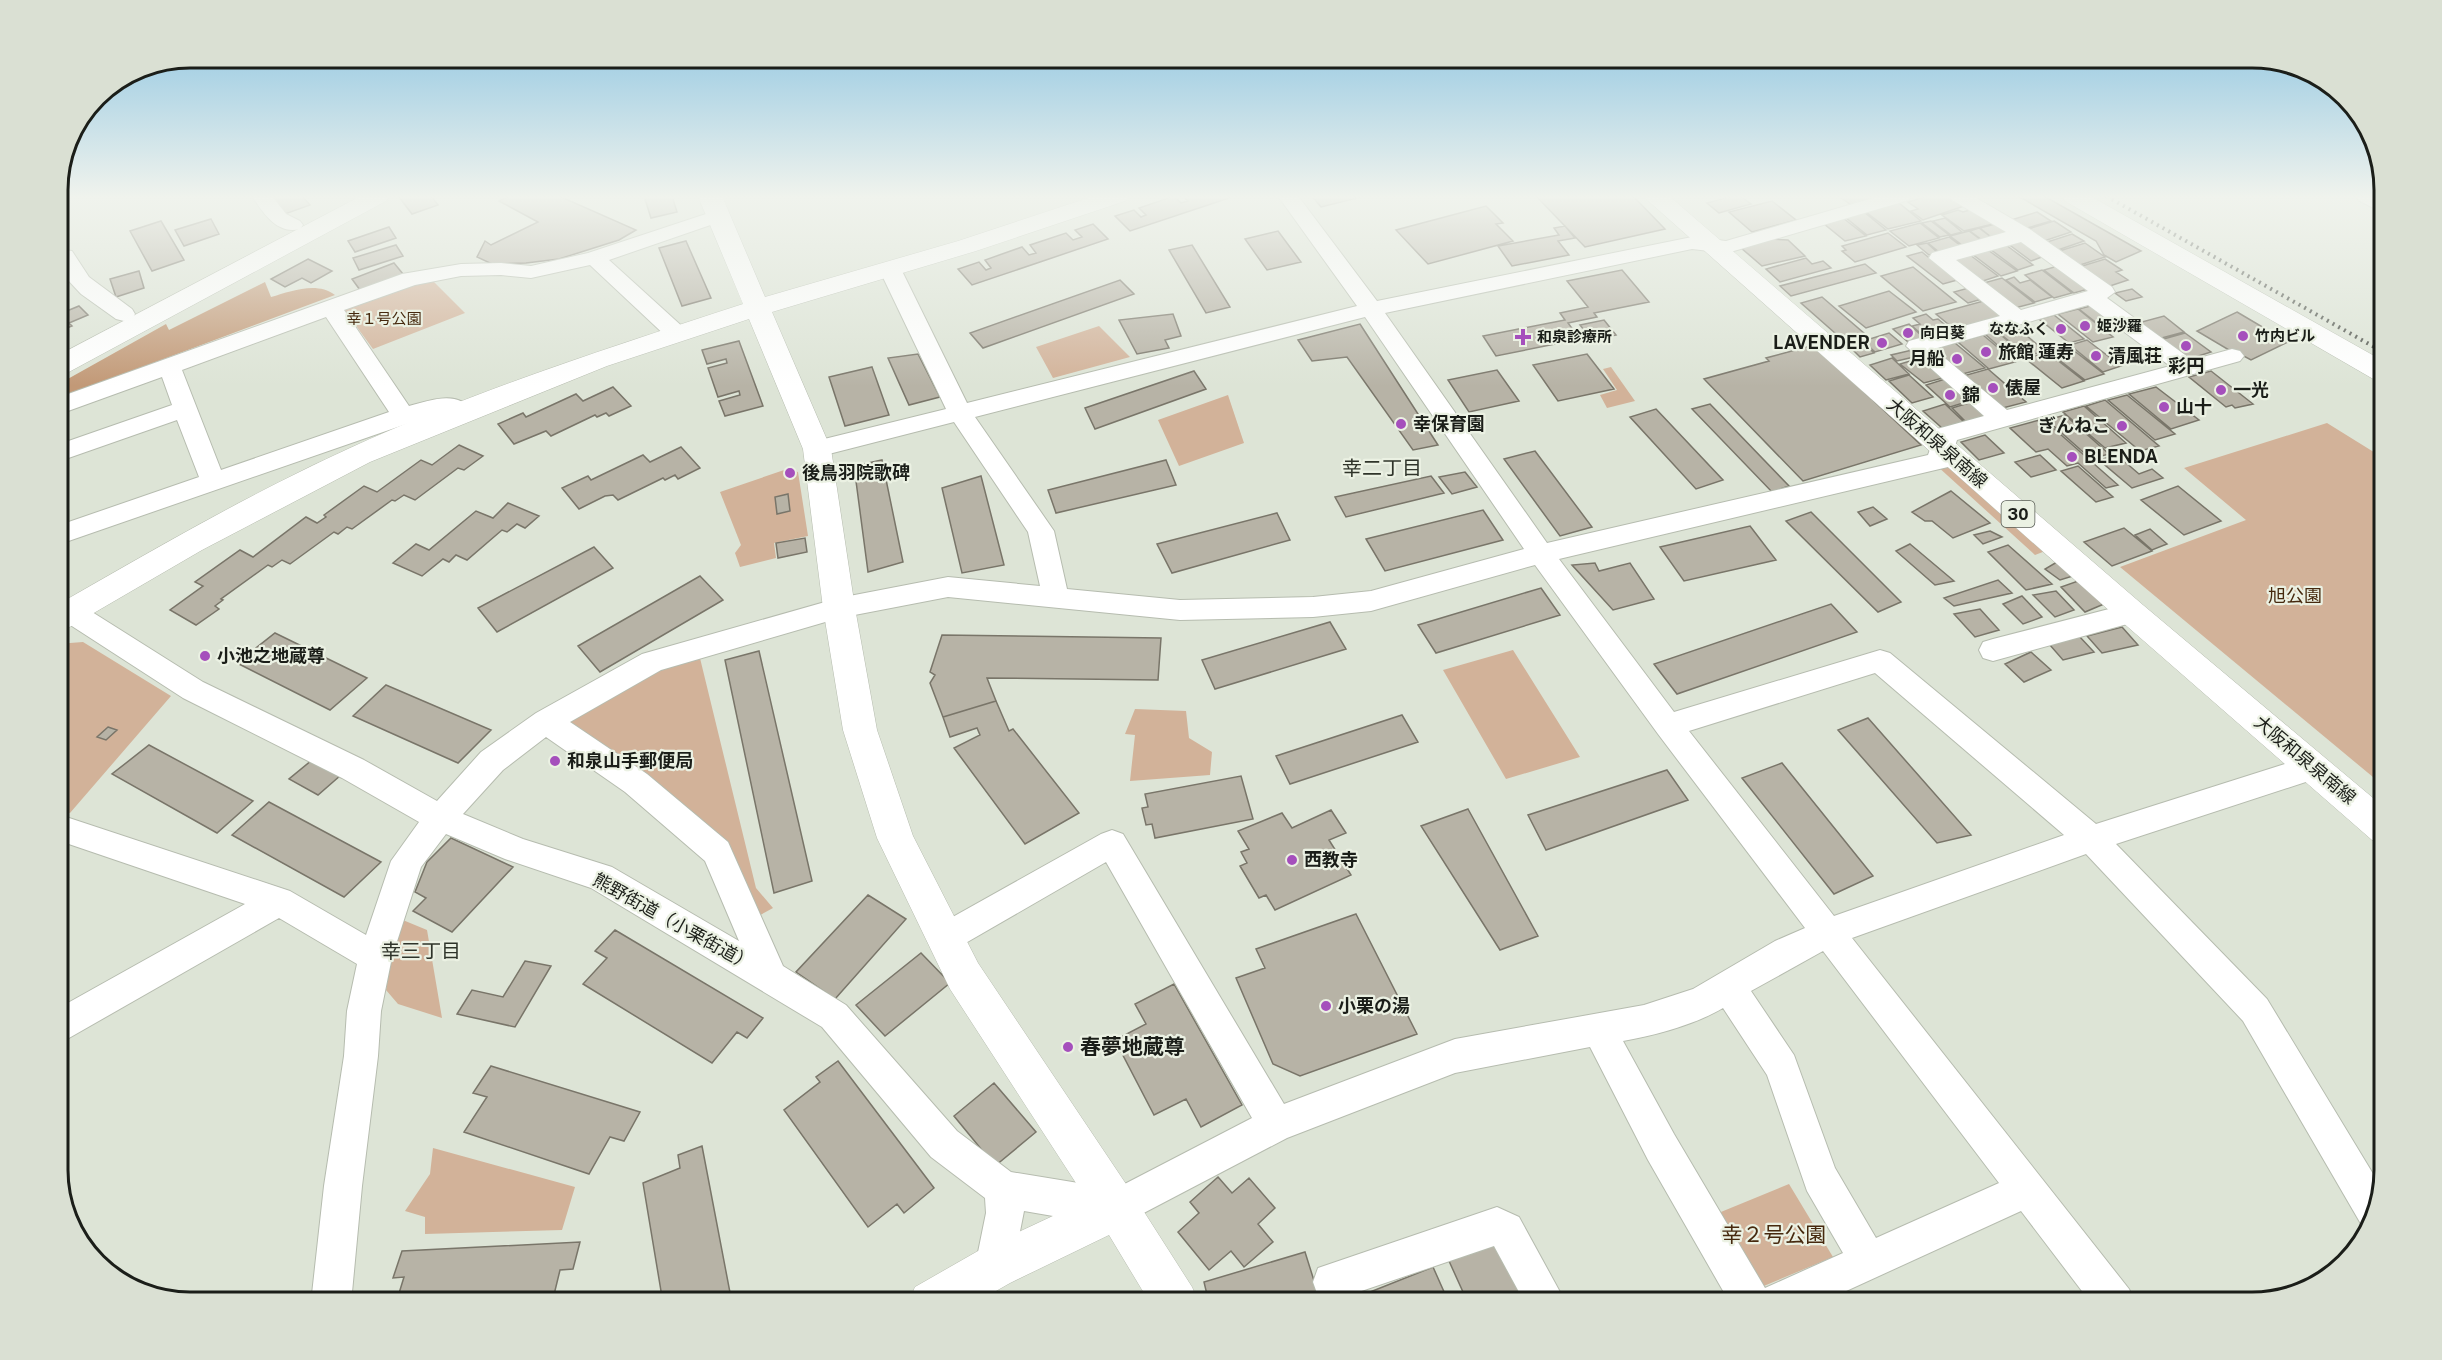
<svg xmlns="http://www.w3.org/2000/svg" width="2442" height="1360" font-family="'Public Sans','Noto Sans JP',sans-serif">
	<rect width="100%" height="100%" fill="#dde4d6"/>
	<!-- green -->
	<path fill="#d2b299" d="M432,280L465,313L373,349L343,308Z
		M1099,326L1130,357L1053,378L1036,347Z
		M1611,367L1635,401L1607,408L1600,395L1617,390L1603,369Z
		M1228,395L1244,443L1179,466L1158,420Z
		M2327,423L2385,459V787L2120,567L2246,520L2184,468Z
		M1955,460L2053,548L2035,555L1936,465Z
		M787,469L798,472L808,536L774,543L776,558L740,567L735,553L741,545L720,492Z
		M83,642L171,696L70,813L57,810V644Z
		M1513,650L1580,757L1506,779L1443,670Z
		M699,654L756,888L773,908L753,919L724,848L552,718L659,664Z
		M1135,709L1186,711L1189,738L1212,752L1210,775L1130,781L1135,735L1125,734Z
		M398,918L427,930L442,1018L398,1004L386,990Z
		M433,1148L575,1187L562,1230L425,1234V1217L405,1211L430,1174Z
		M1789,1184L1833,1257L1759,1288L1716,1214Z"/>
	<!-- forest -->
	<path fill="#c29977" d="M265,282L271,297C291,291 317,281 335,295L57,399V385L166,324L169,330Z"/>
	<!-- building -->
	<path fill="#b7b3a6" stroke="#797569" stroke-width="1.5" d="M277,196H302L310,205L285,214L270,198Z
		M404,196H431L438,205L412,214L399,197Z
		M509,196H559L636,230L619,240L559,259L526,263L492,264L477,257L485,241L491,245L538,222L499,201Z
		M644,196H672L677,212L651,218Z
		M1174,196L1181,203L1188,201L1182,196H1235L1130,231L1115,216L1134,210L1141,217L1146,215L1139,208Z
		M1312,196H1365L1321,207Z
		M1536,196H1633L1665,229L1585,247Z
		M1733,196H1740L1751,204L1719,213L1707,203Z
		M1839,196H1876L1879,198L1851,205Z
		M1927,196H1953L1967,205L1923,220L1911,211L1918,209L1908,202Z
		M2018,196H2044L2141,251L2116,262L2104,255L2096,241Z
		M1772,201L1796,220L1752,232L1729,212Z
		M1899,203L1921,221L1888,229L1866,212Z
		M1486,206L1503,223L1496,224L1513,241L1428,264L1396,230Z
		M1973,209L1997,223L1964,231L1942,215L1958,210L1963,212Z
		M1864,212L1886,230L1867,235L1845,217Z
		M2037,212L2051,221L2024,229L2011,220Z
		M1843,218L1866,236L1845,241L1823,223Z
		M1945,218L1962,232L1951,235L1933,221Z
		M211,219L219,234L184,246L175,230Z
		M161,221L184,260L152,271L130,231Z
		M1931,221L1949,235L1940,237L1922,223Z
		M2054,221L2071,232L2041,242L2025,230Z
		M1920,223L1939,238L1909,246L1890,231Z
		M1999,223L2010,232L1991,237L1980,228Z
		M1093,224L1108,239L972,285L958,269L979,262L986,270L991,268L985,260L1022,247L1029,255L1036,253L1030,245L1066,233L1073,240L1082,237L1075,230Z
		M1565,226L1575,238L1558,241L1569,255L1512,266L1498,246L1559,235L1554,228Z
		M389,227L396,238L355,252L348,241Z
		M1979,228L1991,237L1982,240L1970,231Z
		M1278,231L1301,262L1267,270L1245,239Z
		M1969,231L1981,240L1962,245L1950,236Z
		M1888,233L1906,247L1855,262L1842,251L1846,250L1842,246Z
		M2072,234L2084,241L2055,251L2044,243Z
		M1949,237L1961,246L1939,252L1928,243Z
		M2023,238L2047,255L2031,261L2007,243Z
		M1769,239L1788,240L1805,256L1762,266L1740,247Z
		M686,241L711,298L682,306L659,248Z
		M1927,243L1938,253L1929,255L1917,245Z
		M2085,243L2105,257L2077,266L2056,252Z
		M396,245L403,256L359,270L353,258Z
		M1192,245L1230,307L1206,313L1169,250Z
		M2006,245L2033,265L2018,270L1990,249Z
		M1988,250L2017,271L2001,276L1972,254Z
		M1922,252L1933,261L1961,279L1943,284L1907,256Z
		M1970,255L1998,276L1983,281L1949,261Z
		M1806,258L1812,264L1823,261L1831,268L1780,282L1766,269Z
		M308,259L332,271L311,283L302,278L285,287L271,279Z
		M2105,259L2122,270L2116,272L2128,280L2107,287L2079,267Z
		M394,263L403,274L360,290L352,279Z
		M1865,264L1876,273L1791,296L1780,286Z
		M2061,265L2092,288L2074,293L2044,270Z
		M1913,267L1956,302L1923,311L1881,276Z
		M1622,270L1649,302L1594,313L1597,317L1568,323L1580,339L1496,356L1483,336L1565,320L1560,313L1588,307L1567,281Z
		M2042,270L2072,293L2054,298L2025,275Z
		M139,271L144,288L116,297L110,279Z
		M2014,277L2020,283L2030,280L2052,297L2035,302L2006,280Z
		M2002,278L2034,303L2011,309L1980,284Z
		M1120,280L1134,294L983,348L970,333Z
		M1972,287L1986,298L1968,303L1954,292Z
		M2132,289L2142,297L2126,301L2115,293Z
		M1889,291L1916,312L1866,328L1839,306Z
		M1822,297L1865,334L1844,341L1801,303Z
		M1987,300L2005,315L1954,329L1936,314Z
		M2094,305L2118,324L2103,328L2079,309Z
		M79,306L88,315L69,323L72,326L57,332V315Z
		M2078,309L2113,337L2093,342L2058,314Z
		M2237,312L2288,342L2251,360L2242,355L2239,356L2197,331Z
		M1173,314L1181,336L1165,340L1169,348L1137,354L1119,320Z
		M1926,314L1933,320L1938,319L1951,330L1925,337L1912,326L1920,324L1913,318Z
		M2054,315L2084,339L2069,343L2039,319Z
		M2164,316L2184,332L2158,339L2138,323Z
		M1604,320L1616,335L1592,340L1580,325Z
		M1360,324L1438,445L1413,450L1347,357L1312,361L1298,340Z
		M1909,324L1924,338L1908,342L1893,329Z
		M2015,326L2045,351L2027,356L1997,331Z
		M1996,331L2015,347L2003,350L1985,334Z
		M1889,333L1902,344L1875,352L1863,341Z
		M2185,333L2211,352L2186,360L2160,340Z
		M1983,335L2015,362L1989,369L1958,342Z
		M1861,340L1874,353L1860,357L1847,344Z
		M2087,340L2121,366L2103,372L2070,345Z
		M739,341L763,406L725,416L719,401L740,395L739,391L718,397L708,368L727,363L726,359L707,364L702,350Z
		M1955,343L1985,368L1959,375L1930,349Z
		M1814,345L1921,445L1803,481L1704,379L1769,361L1766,358Z
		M2068,346L2104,374L2085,380L2049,352Z
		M1912,350L1918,356L1897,361L1891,355Z
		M2047,352L2084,381L2062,388L2026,359Z
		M918,354L940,397L909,405L888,358Z
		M1587,354L1614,389L1558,401L1533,365Z
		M1892,358L1909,374L1886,380L1870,365Z
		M1920,358L1943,378L1924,383L1900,364Z
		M872,367L889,415L845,426L829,377Z
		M1988,369L2026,402L1999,409L1963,376Z
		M1497,370L1519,401L1469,412L1448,380Z
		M1194,371L1206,389L1095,429L1085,408Z
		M2211,371L2253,404L2235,408L2232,405L2226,407L2189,377Z
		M1909,375L1933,397L1912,403L1889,381Z
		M1945,379L1970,401L1950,407L1926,385Z
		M613,387L631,406L609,416L606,413L597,417L595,415L551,436L546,431L514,444L498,424L523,413L526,417L576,394L583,401Z
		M2156,387L2199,420L2171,429L2129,394Z
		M2127,395L2175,434L2155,440L2108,400Z
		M2105,400L2159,446L2140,451L2086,406Z
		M1972,402L1987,415L1966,422L1952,408Z
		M1710,404L1789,486L1772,492L1692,409Z
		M1945,404L1964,422L1942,428L1923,411Z
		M2084,406L2126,443L2105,448L2063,412Z
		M1656,409L1723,480L1696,489L1630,417Z
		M2065,415L2109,454L2091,459L2047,420Z
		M2043,419L2118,485L2106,488L2078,463L2067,466L2048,449L2036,452L2010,428Z
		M1985,435L2004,453L1979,460L1961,442Z
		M459,445L483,456L464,470L458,468L415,500L404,495L395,501L392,500L352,529L347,527L338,534L334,532L290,564L282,560L272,567L268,565L221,599L223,600L215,606L219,609L196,625L170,610L203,586L195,582L240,550L253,557L306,517L317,523L326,517L324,515L364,486L377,492L421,460L432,465Z
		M681,447L700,468L678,479L675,475L665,480L663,478L618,500L613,495L605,496L579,509L562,488L588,476L591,480L643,455L650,462Z
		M1535,451L1592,527L1560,536L1504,459Z
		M2040,455L2056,470L2031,477L2015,462Z
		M2117,455L2139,474L2152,469L2163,478L2132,488L2099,460Z
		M882,460L903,562L868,572L854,466Z
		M1166,460L1176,485L1056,513L1048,490Z
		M2078,466L2113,497L2096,502L2061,471Z
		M1465,472L1477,487L1452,494L1439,477Z
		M981,476L1004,565L962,573L942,488Z
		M1431,476L1444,493L1346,517L1335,497Z
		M2178,486L2221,521L2184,535L2141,500Z
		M1951,491L1990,523L1953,538L1932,521H1925L1912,512Z
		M788,494L790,511L777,514L775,497Z
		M508,503L539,516L525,528L517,524L507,532L502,530L467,560L456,555L449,562L443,559L422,576L393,563L416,544L429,550L476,511L493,518Z
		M1873,507L1887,519L1870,526L1858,512Z
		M1483,510L1503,540L1385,571L1366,539Z
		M1811,512L1901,602L1878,612L1786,521Z
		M1277,513L1290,540L1172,573L1157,544Z
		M1750,526L1776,560L1684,581L1660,547Z
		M2124,528L2152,551L2112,566L2084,542Z
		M2150,529L2167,544L2152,550L2135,535Z
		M1990,531L2002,537L1983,544L1974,535Z
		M805,538L807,552L778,558L776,543Z
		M1910,544L1954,581L1935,585L1896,551Z
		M2008,545L2052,584L2026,590L1988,552Z
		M594,547L613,568L497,632L478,608Z
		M2057,562L2073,576L2060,580L2045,569Z
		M1595,563L1599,571L1630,563L1654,599L1613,610L1572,565Z
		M700,576L723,600L600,672L578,646Z
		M1998,580L2012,593L1954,606L1944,598Z
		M2078,581L2104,604L2085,612L2061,587Z
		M1541,588L1560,615L1436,653L1418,625Z
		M2056,591L2074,610L2055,617L2033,595Z
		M2022,596L2042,617L2023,624L2003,604Z
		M1831,604L1857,632L1677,694L1654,664Z
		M1980,609L1999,630L1975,637L1954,614Z
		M1330,622L1346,649L1215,689L1202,660Z
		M2122,627L2138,645L2102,653L2087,636Z
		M275,633L367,678L330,710L237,663Z
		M942,635L1161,638L1158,680L987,678L996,701L943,717L930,683L935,675L930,672Z
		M2079,636L2094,652L2063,660L2049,644Z
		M759,651L812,881L774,893L725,660Z
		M2031,652L2051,670L2024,682L2005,664Z
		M386,685L491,730L458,763L353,716Z
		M996,701L1009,731L1013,729L1079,813L1025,844L954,748L980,735L977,728L950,737L943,717Z
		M1402,715L1418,742L1290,784L1276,756Z
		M1868,718L1971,835L1937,843L1838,730Z
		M108,727L117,730L106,740L97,737Z
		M149,745L253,801L217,833L112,774Z
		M312,760L341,775L318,795L289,779Z
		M1782,763L1873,876L1834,894L1742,778Z
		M1667,770L1688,800L1546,850L1528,815Z
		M1241,776L1253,819L1155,838L1152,824L1146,825L1142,808L1148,807L1145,794Z
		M269,802L381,862L344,897L232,835Z
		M1468,809L1538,936L1500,950L1421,826Z
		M1331,810L1346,833L1329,840L1351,875L1275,910L1266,895L1259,898L1240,866L1247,863L1241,852L1249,849L1238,831L1282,813L1292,828Z
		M451,838L513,867L452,932L413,911L426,898L415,892L427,862Z
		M868,895L906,919L835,999L796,972Z
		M1356,914L1417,1034L1300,1076L1273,1064L1236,978L1265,968L1256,949Z
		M615,930L763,1018L747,1038L737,1032L712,1063L583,984L607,958L595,951Z
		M921,953L950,983L885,1036L856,1005Z
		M525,961L551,966L515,1027L457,1014L472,990L503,997Z
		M1174,984L1242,1105L1201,1127L1186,1099L1154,1115L1115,1040L1146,1024L1135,1004Z
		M838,1061L934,1188L904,1213L897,1204L868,1227L784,1110L820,1082L816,1077Z
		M491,1066L640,1112L624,1141L610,1137L589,1174L464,1132L487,1097L473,1093Z
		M994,1083L1036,1132L995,1166L954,1116Z
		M702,1146L732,1303H663L643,1183L680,1168L678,1155Z
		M1218,1177L1232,1193L1249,1178L1275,1208L1258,1224L1273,1242L1244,1267L1231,1251L1209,1270L1178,1232L1199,1213L1190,1202Z
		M1500,1241L1530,1303H1468L1449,1261Z
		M580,1242L573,1269L560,1270L552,1303H396L404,1277L393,1278L402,1251Z
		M1305,1252L1321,1303H1280L1277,1292L1238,1303H1209L1204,1282Z
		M1433,1267L1449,1303H1357L1355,1298Z"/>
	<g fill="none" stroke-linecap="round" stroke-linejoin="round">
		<defs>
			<path id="minor" d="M252,196H272L286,214L300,221L303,225L300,229C277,235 263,213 252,196Z
				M1278,196H1298L1377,301L1692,237L1726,241L1880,196H1912L1909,200L1727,253L1692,249L1385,313L1547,543L1928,455L1937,429L1984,416L1906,346L1909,341L2000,316L1929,258L1932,253L2006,232L1952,200L1949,196H1973L2031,230L2112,287L2115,292L2107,298L2192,360L2232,349L2240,351L2244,356L2240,361L1957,440L1948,467L1559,559L1674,712L1880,650L1890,653L2096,824L2313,755L2324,758L2328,767L2324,776L2116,844L2267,999L2381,1187L2370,1228L2361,1224L2243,1021L2086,854L1852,938L2129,1289L2135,1303H2091L2021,1211L1820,1303H1730L1648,1160L1590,1047L1455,1073L1287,1138L1117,1227L1024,1211L1013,1267L1008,1281L994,1286L980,1281L975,1267L986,1213L985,1198L931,1157L822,1027L591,888L505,859L446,834L421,867L392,957L381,1011L378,1056L362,1186L351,1303H311L324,1186L344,1056L347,1011L357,964L279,918L69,1038L57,1043V1009L245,904L57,840V814L290,891L366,935L391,861L419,822L342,778L183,698L61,619L57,612L61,605L71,602L81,605L203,682L364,760L437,801L481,752L536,713L642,654L839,598L948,577L1040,586L1028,532L954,422L817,457L808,455L805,449L808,443L946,409L879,269L882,264L890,263L898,264L901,269L967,403L1357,306ZM2021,242L2088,291L2021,310L1956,260ZM2088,305L2170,366L2007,410L1934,349ZM1365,317L1524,549L1371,591L1313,597L1180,600L1067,589L1054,531L975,417ZM1535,565L1658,734L1805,928L1775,941L1693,989L1644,1005L1455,1039L1284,1104L1123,834L1112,830L1101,834L933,928L929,938L933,948L945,953L957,948L1106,862L1252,1118L1115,1189L1011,1172L957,1131L846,1005L783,966L728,842L647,774L570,722L661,670L839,618L948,597L1180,620L1313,617L1371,611ZM1875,673L2064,835L1834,916L1689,731ZM546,737L625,792L705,861L739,941L612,867L523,839L463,814L503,770ZM1823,951L1999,1183L1876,1238L1835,1168L1794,1055L1751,991ZM1723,1008L1767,1075L1807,1191L1843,1253L1765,1288L1674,1134L1623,1041C1656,1035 1694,1025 1723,1008Z
				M2355,196H2379L2385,199V214L2358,200Z
				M718,210L725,212L728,216L725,220L609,260L685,329L688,334L685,339L677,341L669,339L590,265L531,278L501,275L461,276L415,285L344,310L409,406C431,400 459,389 474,413L470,419L462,421L442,413L412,422L57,545V526L199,477L177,420L57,462V445L172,405L162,377L57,415V398L402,274L461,264L501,263L531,266L588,253ZM326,317L389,412L221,470L182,370Z
				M64,250L72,251L89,277L132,309L135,314L132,319L124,321L116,319L81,294L66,278L57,265V251Z
				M2132,603L2142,606L2146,613L2142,620L1993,661L1983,658L1979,650L1983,642L1993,639Z
				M1497,1207L1519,1217L1566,1303H1525L1494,1246L1332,1301L1318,1296L1313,1282L1318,1268Z"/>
			<path id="tertiary" d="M698,196H722L765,297L958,241L1094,196H1129L1125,201L976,251L772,312L831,449L855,608L877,730L913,836L978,963L1132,1193L1192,1287L1199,1303H1150L1109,1235L1010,1283L975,1303H908L915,1287L978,1251L1087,1200L950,989L877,838L843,730L823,608L803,449L749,319L607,366L370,462L202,550L68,628L57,632V605C153,550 249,494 350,448C477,390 611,347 743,304Z
				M2061,196H2090L2385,362V383L2375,380L2065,201Z"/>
			<path id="primary" d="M361,196H390L386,201L67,373L57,375V356Z
				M1643,196H1669L2143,605L2385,808V844L2372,840L2121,621Z"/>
		</defs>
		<!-- minor casing -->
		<use href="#minor" stroke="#b6bcaf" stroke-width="2"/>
		<!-- tertiary casing -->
		<use href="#tertiary" stroke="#b6bcaf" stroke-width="1"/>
		<!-- primary casing -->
		<use href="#primary" stroke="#b6bcaf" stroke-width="1"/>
		<!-- minor -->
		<use href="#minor" fill="#fff" fill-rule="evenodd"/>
		<!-- tertiary -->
		<use href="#tertiary" fill="#fff" fill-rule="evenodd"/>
		<!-- primary -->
		<use href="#primary" fill="#fff" fill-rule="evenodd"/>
		<!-- rail -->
		<path stroke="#50544d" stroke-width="4" stroke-dasharray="2 4.5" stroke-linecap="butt" d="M2106,196L2385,353"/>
	</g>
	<!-- sky -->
	<linearGradient id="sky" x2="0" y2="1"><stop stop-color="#85c1e0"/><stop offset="0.51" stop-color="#f0f3ed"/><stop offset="1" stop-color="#f0f3ed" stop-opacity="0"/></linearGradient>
	<rect width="2442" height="386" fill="url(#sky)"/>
	<!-- markers -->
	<g fill="#a54fbc" stroke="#ebf1e3" stroke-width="2">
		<circle cx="2085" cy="326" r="6"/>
		<circle cx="2061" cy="329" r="6"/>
		<circle cx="1908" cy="333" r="6"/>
		<circle cx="2243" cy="336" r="6"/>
		<path d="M1520 328h6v6h6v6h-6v6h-6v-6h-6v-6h6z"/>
		<circle cx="1882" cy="343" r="6"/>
		<circle cx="2186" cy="346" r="6"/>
		<circle cx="1986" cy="352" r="6"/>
		<circle cx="2096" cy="356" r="6"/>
		<circle cx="1957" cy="359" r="6"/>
		<circle cx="1993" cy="388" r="6"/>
		<circle cx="2221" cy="390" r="6"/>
		<circle cx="1950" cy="395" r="6"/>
		<circle cx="2164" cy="407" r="6"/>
		<circle cx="1401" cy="424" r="6"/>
		<circle cx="2122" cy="426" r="6"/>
		<circle cx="2072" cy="457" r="6"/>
		<circle cx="790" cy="473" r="6"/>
		<circle cx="205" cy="656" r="6"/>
		<circle cx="555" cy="761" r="6"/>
		<circle cx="1292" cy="860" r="6"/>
		<circle cx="1326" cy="1006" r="6"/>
		<circle cx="1068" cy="1047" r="6"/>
	</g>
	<g text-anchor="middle" stroke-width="4.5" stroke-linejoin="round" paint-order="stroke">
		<!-- far-park labels -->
		<g font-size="15" fill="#46290e" stroke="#ebf1e3">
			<text x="384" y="324">幸１号公園</text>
		</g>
		<!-- far-poi labels -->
		<g font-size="15" font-weight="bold" fill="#1b1e19" stroke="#ebf1e3" text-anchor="start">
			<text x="2097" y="331">姫沙羅</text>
			<text x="2049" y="334" text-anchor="end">ななふく</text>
			<text x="1920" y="338">向日葵</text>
			<text x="2255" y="341">竹内ビル</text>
			<text x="1537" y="342">和泉診療所</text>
		</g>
		<!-- shield labels -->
		<rect fill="#ebf1e3" stroke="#595d56" stroke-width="1.5" x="2001.5" y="501" width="33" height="26" rx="4.5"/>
		<g font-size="16" font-weight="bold" fill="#1b1e19">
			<text x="2018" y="520">30</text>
		</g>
		<!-- poi labels -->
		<g font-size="18" font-weight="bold" fill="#1b1e19" stroke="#ebf1e3" text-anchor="start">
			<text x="1870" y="349" text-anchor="end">LAVENDER</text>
			<text x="1998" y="358">旅館 蓮寿</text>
			<text x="2108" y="362">清風荘</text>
			<text x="1945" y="365" text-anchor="end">月船</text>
			<text x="2186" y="372" text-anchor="middle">彩円</text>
			<text x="2005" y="394">俵屋</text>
			<text x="2233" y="396">一光</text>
			<text x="1962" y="401">錦</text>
			<text x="2176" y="413">山十</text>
			<text x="1413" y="430">幸保育園</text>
			<text x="2110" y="432" text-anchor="end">ぎんねこ</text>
			<text x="2084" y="463">BLENDA</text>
			<text x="802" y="479">後鳥羽院歌碑</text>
			<text x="217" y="662">小池之地蔵尊</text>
			<text x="567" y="767">和泉山手郵便局</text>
			<text x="1304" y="866">西教寺</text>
			<text x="1338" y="1012">小栗の湯</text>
		</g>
		<!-- street labels -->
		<g font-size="18" fill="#1b1e19" stroke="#ebf1e3">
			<text transform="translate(1937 443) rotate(41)" y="6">大阪和泉泉南線</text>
			<text transform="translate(2305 760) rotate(40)" y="6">大阪和泉泉南線</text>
			<text transform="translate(673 922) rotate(29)" y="6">熊野街道（小栗街道）</text>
		</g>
		<!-- park labels -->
		<g font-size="18" fill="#46290e" stroke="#ebf1e3">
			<text x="2295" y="602">旭公園</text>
		</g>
		<!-- neighbourhood labels -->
		<g font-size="20" fill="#2f342a" stroke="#ebf1e3">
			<text x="1382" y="475">幸二丁目</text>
			<text x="421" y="958">幸三丁目</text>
		</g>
		<!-- near-poi labels -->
		<g font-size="21" font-weight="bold" fill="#1b1e19" stroke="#ebf1e3" text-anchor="start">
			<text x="1080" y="1054">春夢地蔵尊</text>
		</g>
		<!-- near-park labels -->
		<g font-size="21" fill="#46290e" stroke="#ebf1e3">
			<text x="1774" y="1242">幸２号公園</text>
		</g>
	</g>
	<!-- crop -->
	<path d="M0 0H2442V1360H0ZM190 68H2252A122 122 0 0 1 2374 190V1170A122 122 0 0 1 2252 1292H190A122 122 0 0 1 68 1170V190A122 122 0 0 1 190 68Z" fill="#dae0d3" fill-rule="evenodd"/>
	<path fill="none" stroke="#1b1e19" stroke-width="3" d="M190 68H2252A122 122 0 0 1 2374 190V1170A122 122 0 0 1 2252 1292H190A122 122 0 0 1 68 1170V190A122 122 0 0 1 190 68Z"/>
</svg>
